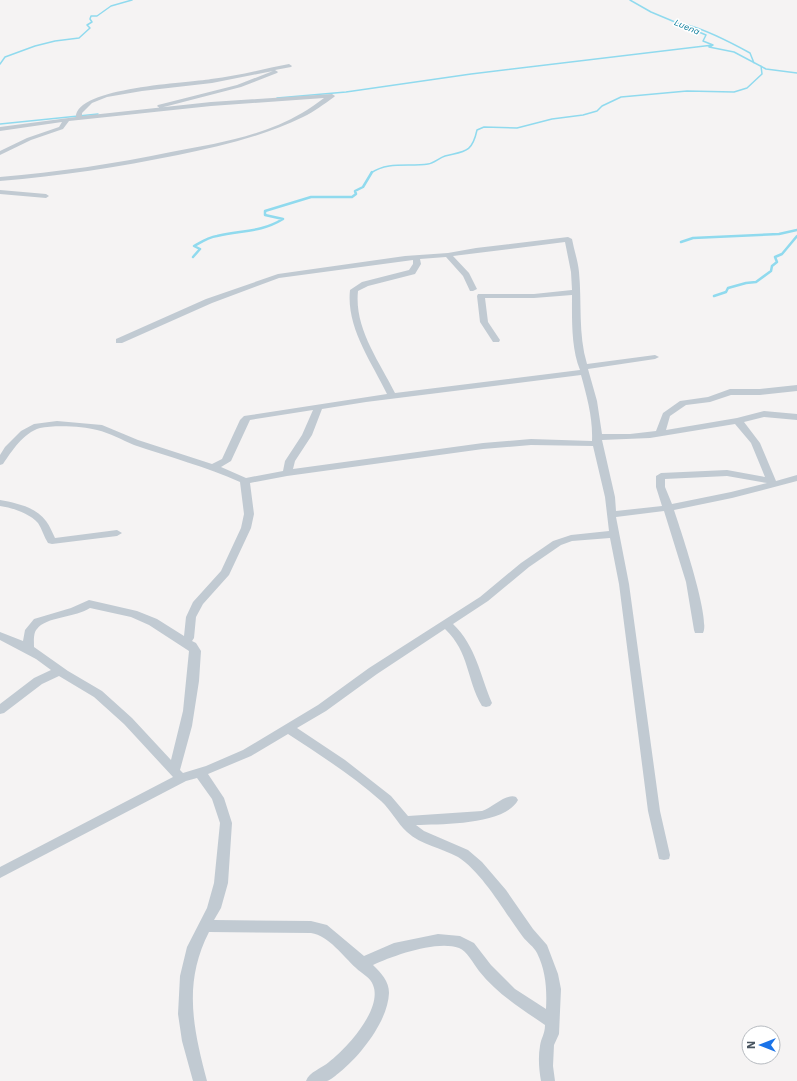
<svg xmlns="http://www.w3.org/2000/svg" width="797" height="1081" font-family="'Work Sans',sans-serif">
	<rect width="100%" height="100%" fill="#f5f3f3"/>
	<g fill="none" stroke-linecap="round" stroke-linejoin="round">
		<!-- stream-far1 -->
		<path stroke="#90daee" stroke-width="1.5" d="M630,0L651,12L706,35L703,41L713,45L709,47L734,52L766,69L797,73
			M688,25C709,31 730,42 750,53L754,63
			M0,64L5,57L35,46L55,41L79,38L90,28L87,25L92,22L90,19L91,16H97L111,6L132,0
			M277,98L346,92L471,74L713,45
			M0,124L98,114
			M371,173C388,161 409,167 428,164C434,163 439,158 445,156C465,151 472,153 477,130L484,127L517,128L552,119L583,115L597,111L602,106L621,97L687,91L734,92L747,88L762,74L761,66"/>
		<!-- stream -->
		<path stroke="#90daee" stroke-width="2.5" d="M681,242L693,238L779,234L797,230
			M193,257L200,249L194,246C201,242 209,237 217,236C241,230 260,233 283,219L265,215V211L311,197H352L356,194L355,191L363,187L372,172
			M714,296L726,292L728,288L746,283L756,282L771,271L772,266L777,262L775,257L782,254L797,236"/>
		<!-- minor -->
		<path fill="#c1cad2" fill-rule="evenodd" d="M289,64L292,66L291,67L275,70L278,72L277,73L241,87L160,108L157,106L158,105L237,85L273,71L212,83L142,91L107,97L92,103L82,113V116L211,102L332,94L335,96L334,97C324,104 314,112 303,117C264,136 221,146 178,155C119,167 60,176 0,181V177C57,172 115,164 171,152C215,144 263,136 302,113C309,109 317,103 324,98L211,106L69,121L63,129L31,140L0,155V151L27,138L59,127L62,122L0,131V127L76,117C76,87 189,83 211,79C237,76 263,69 289,64Z
			M0,190L46,194L49,196L46,198L0,194Z
			M568,237L572,239C574,250 578,261 579,272C582,303 578,334 587,364L655,355L659,357L655,359L588,369L597,401L602,434H630L656,431L663,413L680,401L708,397L730,389H760L797,385V391L760,395H731L710,402L686,405L670,416L666,430L737,418L764,411L797,414V420L764,417L744,422L760,443L776,481L797,475V481L732,498L674,510C680,528 711,619 703,633H695L694,630L686,582L664,511L616,517L629,584L660,811L670,855L669,859L664,860L659,859L648,811L619,584L610,538L572,541L561,545L529,567L488,601L453,624C476,646 480,675 492,703L490,706L486,707L482,706C466,679 470,653 445,629L377,674L326,711L297,728L345,760L391,796L408,816L482,811C492,808 506,793 516,797L518,800C505,825 442,824 416,825L424,831L468,850L482,862L506,890L533,929L547,945L558,974L561,989L559,1034L554,1045L553,1066L555,1081H541C539,1070 538,1057 540,1046C541,1038 545,1034 545,1025C522,1009 497,994 479,971C473,963 467,951 459,948C436,940 393,956 373,965C381,973 389,981 389,993C388,1021 360,1056 340,1072C336,1075 331,1080 327,1081C321,1081 312,1081 306,1081C309,1072 322,1068 329,1062C346,1049 383,1009 373,985C371,978 361,973 356,968C343,956 329,936 311,933L209,932C183,983 193,1028 207,1081H193L182,1041L178,1014L180,976L187,947L207,908L214,883L220,823L212,799L197,778L186,781L0,878V867L173,777L124,724L94,697L59,676L42,684L4,713L0,714V704L34,678L51,670L36,659L0,640V632L23,641L25,630L34,619L71,608L89,600L137,611L157,619L184,636L186,617L193,602L221,571L241,528L244,514L240,482C206,467 170,457 134,445C122,440 110,433 97,430C83,426 54,425 40,428C23,433 12,451 3,464L0,465V455L5,447L21,431L34,424L57,421L102,425L138,440L212,464L222,459L240,420L244,416L387,394C371,361 346,327 350,290L362,282L409,270L413,264V260L279,278L212,303L122,343H116V339L206,299L278,274L405,256L448,253L476,248ZM565,242L571,272L572,290L534,294H478L477,296L480,322L493,342H499L500,340L488,322L485,298H534L572,295C572,319 571,348 580,370L395,393C379,361 354,328 358,291L368,286L415,274L421,264L420,259L446,257L463,276L470,291H473L477,289L469,273L453,256ZM581,375C587,397 593,418 592,441L531,439L483,443L293,469L295,461L312,435L322,409L366,402ZM313,410L302,435L285,461L283,471L246,478L221,467L231,461L250,420ZM735,424L751,443L765,477L727,470L661,473L656,476V487L662,506L616,511L615,497L602,440L650,438ZM531,445L593,446L605,497L609,531L571,535L553,541L521,563L480,597L369,668L318,705L243,750L206,766L183,773L180,770L192,726L199,681L201,651L196,643L192,641L194,638L196,617L203,604L229,575L251,528L254,514L250,483L287,476L483,449ZM727,476L767,483L731,492L672,504L665,487V479ZM90,608L131,617L149,625L189,651L183,711L171,760L132,718L102,691L68,671L34,647C34,642 33,633 37,629C45,617 77,617 90,608ZM288,734C320,755 353,776 381,801C391,810 397,823 407,832C421,845 442,848 458,857C483,873 505,913 523,937C527,942 534,947 537,953C546,971 547,990 546,1009L515,989L491,965L474,943L460,936L438,934L394,943L364,956L327,925L311,921L214,920L221,908L228,883L232,823L224,798L208,774L251,756Z
			M0,500C16,503 36,507 46,521C50,526 52,532 55,538L117,530L122,533L117,536L52,544L48,543C44,537 42,529 38,523C29,513 13,508 0,506Z"/>
	</g>
	<g text-anchor="middle" stroke-width="3" stroke-linejoin="round" paint-order="stroke">
		<!-- far-water labels -->
		<g font-size="9" font-style="italic" fill="#0c7c9b" stroke="#fff">
			<text transform="translate(687 27) rotate(23)" y="3">Luena</text>
		</g>
	</g>
	<!-- north arrow -->
	<g transform="translate(761 1045) rotate(270)"><circle r="19" fill="#ffffff" stroke="#b7bbc0"/>
	<path d="M0-3L7 15L0 10L-7 15Z" fill="#1a73e8"/>
	<text y="-6" font-size="11" font-weight="bold" text-anchor="middle" fill="#4a5661">N</text>
	</g>
</svg>
